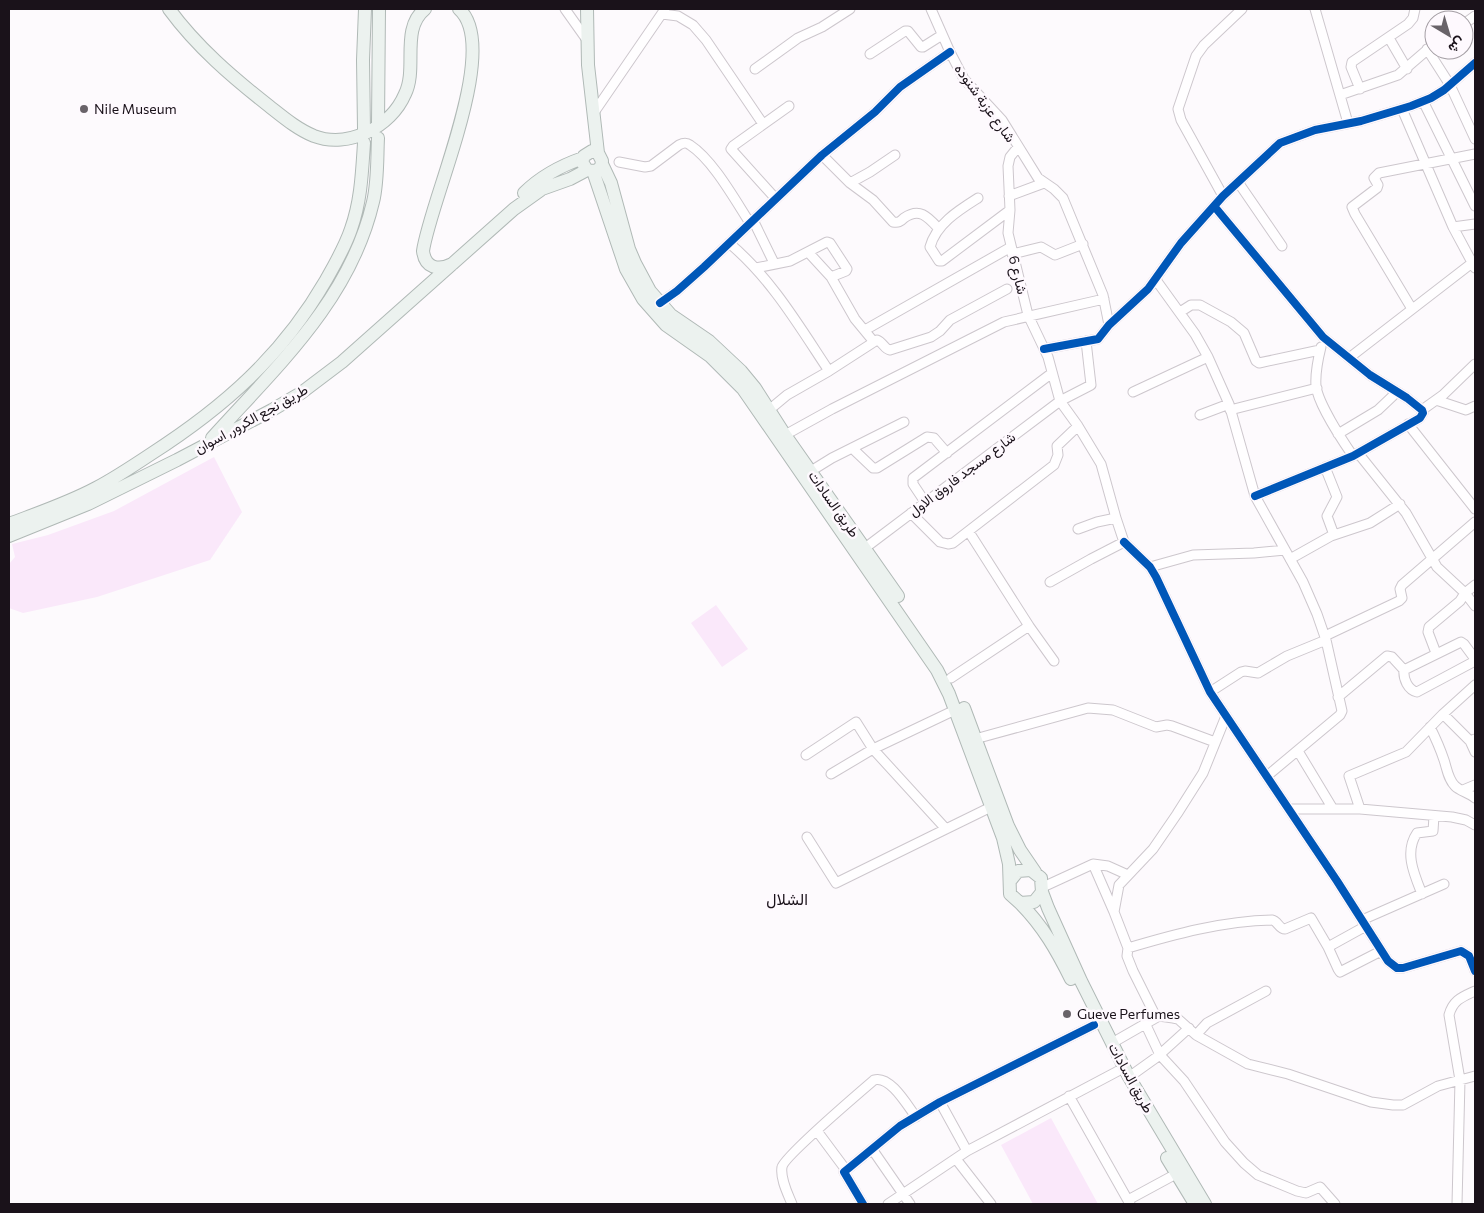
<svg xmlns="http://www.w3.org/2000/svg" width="1484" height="1213" font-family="Commissioner,Vazirmatn,sans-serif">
	<rect width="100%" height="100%" fill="#fdfafd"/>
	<!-- green -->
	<path fill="#fae8fa" d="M214,457L242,512L210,560L97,597L23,613L9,608V564L15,557L12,544L48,535L114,511Z
		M716,605L748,649L722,667L691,623Z
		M1051,1118L1098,1204H1033L1001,1145Z"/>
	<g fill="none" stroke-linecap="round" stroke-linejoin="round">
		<defs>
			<path id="street" d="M565,9L587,40
				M931,9L950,52L964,79L1002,120L1038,178L1054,189L1063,198L1103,295L1109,325
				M1315,9L1348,123
				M662,14L678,16L693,25L706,40L763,124
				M1464,24L1475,16
				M1389,38L1407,69
				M1427,49L1450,85L1475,139
				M870,54L905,31H908L921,47H923L942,35
				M755,69L798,38L822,27L850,9
				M1360,89L1351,67L1352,62L1408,24L1413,18L1415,9
				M1340,95L1398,75L1434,44
				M1423,101L1475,206
				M1402,109L1453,227L1475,268
				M593,114L665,9
				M1018,147L1010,157L1008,166L1010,210L1008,233L1028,315L1048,357L1060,401L1078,426L1101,464L1116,518L1097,522L1078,529
				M822,155L850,183L873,200L893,222C898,223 900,222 904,218C920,207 928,217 939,229
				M619,162L645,167L651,166L679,145C683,143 686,142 690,145C713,160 735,200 750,223
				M1238,182L1282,246
				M850,183L870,172L895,155
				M1009,196L1044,183
				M1223,196L1181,120L1178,109L1196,56L1204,45L1242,9
				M978,198C959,210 936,224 930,247L939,261H942L1010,210
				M776,199L731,149L733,146L789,106
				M1214,206L1323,337L1370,375L1407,398L1422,410L1423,413L1420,418L1353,456L1255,496
				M753,220L774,263
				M1453,227L1475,224
				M729,243C771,278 799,326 829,371L787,395L769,410
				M808,252L831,277L855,319L874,342
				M1012,254L1041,247L1055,255L1083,244
				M756,268L790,261L827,242L830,243L847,269L846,271L831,277
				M1156,280L1195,334L1208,357L1229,404L1255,496L1303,582L1317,614L1326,640L1342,711L1340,715L1267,776
				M660,303L677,291L704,267L822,155L875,112L900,87L950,52
				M1412,309L1355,214L1352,207L1377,188L1378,185L1374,178L1379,173L1475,154
				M1180,312L1191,305H1200L1231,322L1244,333L1256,361L1259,363L1320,350
				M865,330L1011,247
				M1321,347C1318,359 1315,373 1316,386C1318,403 1342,440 1353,456
				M1044,349L1098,339L1109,325L1148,289L1181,243L1223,196L1280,143L1315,130L1361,121L1411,106L1431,98L1444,90L1475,63
				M1349,358L1472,263
				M829,371L877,340C883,342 884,349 890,350L931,337L940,331L950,320L1007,289
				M1133,392L1208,357
				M1436,400L1466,410L1475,406
				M1230,410L1317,388
				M1422,410L1443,395L1475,364
				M1200,415L1229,404
				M1408,424L1475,509
				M1338,434L1378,410L1397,392
				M785,435L832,409L1004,322L1104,299
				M852,448L873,468H877L927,437L934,438L947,453
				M1358,453L1406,513L1437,567L1465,593L1475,606
				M1325,467L1337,497L1327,516L1334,535
				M811,471L832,458L904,422
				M925,502L913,484V478L1052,373
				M911,513L940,542L948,544L953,543L1054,465L1058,455L1057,446L1078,426
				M969,532L1029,626
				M1124,542L1150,567L1156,577L1210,692L1337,881L1388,961L1397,968H1403L1461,951L1469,956L1475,971
				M865,548L1060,401L1091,385L1086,341
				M1290,559L1331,536L1370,523L1400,504
				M1150,567L1193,555L1254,553L1285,550
				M1050,582L1091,559L1124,542L1116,518
				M1325,636L1399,601L1402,598L1400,589L1402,585L1475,522
				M1436,653L1428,632L1429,627L1460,601L1465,593L1475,585
				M1404,670C1403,679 1408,690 1417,692L1475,661
				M951,678L1029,626L1054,661
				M1210,692L1241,672L1245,671L1258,673L1287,656L1326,640
				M1338,697L1387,656L1392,657L1404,670L1461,642L1464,644L1475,659
				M1443,714L1470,741
				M1430,727C1435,737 1440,748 1444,760C1447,769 1448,779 1455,786C1460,791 1469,793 1475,798
				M975,739L1088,708L1113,710L1156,727L1167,725L1172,726L1215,742
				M1475,739L1470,741L1475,752
				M1298,751L1333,809
				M806,755L856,722L873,749L946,829L991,807
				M831,774L873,749L955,710
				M1463,790L1475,785
				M1289,809H1360L1452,817L1466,820L1475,825
				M1360,809L1349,776L1406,752L1443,714L1475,685
				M807,837L836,883L946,829
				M1093,864L1114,912L1128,948L1127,956L1133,971L1156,1017
				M1043,887L1093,864L1108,866L1128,875
				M1422,894C1414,874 1404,852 1417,833L1433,831L1434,816
				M1114,912L1119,885L1153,849L1177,814L1203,773L1226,716
				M1362,920L1444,884
				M1328,947L1366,926
				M1128,948C1175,934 1223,921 1272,920C1278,921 1279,929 1285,929L1311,918L1328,947L1338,969L1340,972L1381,951
				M1145,1023L1160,1055L1184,1081L1225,1142L1244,1163L1258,1175L1297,1191L1306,1193L1320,1187L1335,1204
				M1196,1035L1207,1023L1266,991
				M1112,1043L1159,1016L1173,1018L1178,1019L1196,1035L1248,1064L1288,1074L1371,1102L1393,1105H1403L1438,1086L1475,1076
				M1129,1077L1157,1057L1189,1028
				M1069,1096L1130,1204
				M940,1102L967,1151
				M817,1131L846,1170
				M872,1149L910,1204
				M956,1159L991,1204
				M1128,1200L1176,1174
				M792,1204C788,1194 780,1179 782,1167C784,1157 860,1092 874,1080C890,1075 907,1105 916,1117
				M863,1204L844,1172L900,1126L940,1102L1094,1025
				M888,1204L967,1151L1118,1071
				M1457,1204L1460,1080L1449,1015C1453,1000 1462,997 1475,991"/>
			<path id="primary" d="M169,9C197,47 232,77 269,106C283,117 297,129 314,136C348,149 391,127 405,94C418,68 400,29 425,9
				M587,9L588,65L598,153L602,161L601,167L596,171L587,170L582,162L584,156L592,151L598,153
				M378,123L379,9
				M364,129L363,60L365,9
				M602,164L611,183L629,249L635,263L650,291L671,315L709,341L741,371L755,388L785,435L898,596
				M593,171L626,269L643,299L666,325L710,356L743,389L937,670L949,694L1003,838L1009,864L1010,894L1020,903L1034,902L1042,892L1041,878L1031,870L1018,871L1010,881
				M524,193C541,176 560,166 583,158
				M452,264C438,271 425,268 423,251C430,200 502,47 459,9
				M212,438C277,366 350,300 373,202C378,182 377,158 378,138
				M9,524C38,513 68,503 96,488C115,478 133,466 151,454C224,407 282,356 326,280C335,264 345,247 351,229C361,201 362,173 364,143
				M9,536L88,504L177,460L272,410L301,393L342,362L514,209L542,189L570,179L587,170
				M964,708L1008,826L1020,850L1035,872
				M1042,892L1048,908L1081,981L1129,1077L1205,1204
				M1020,903C1043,926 1057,951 1071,979
				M1167,1158L1195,1204"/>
		</defs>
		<!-- street casing -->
		<use href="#street" stroke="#cdc7cd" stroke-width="11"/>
		<!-- primary casing -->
		<use href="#primary" stroke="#b0b9b6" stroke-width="14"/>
		<!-- street -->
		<use href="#street" stroke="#fffeff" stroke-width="9"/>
		<!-- primary -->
		<use href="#primary" stroke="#ecf2ef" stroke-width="12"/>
		<defs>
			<path id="cycleway" d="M1214,206L1323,337L1370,375L1407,398L1422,410L1423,413L1420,418L1353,456L1255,496
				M660,303L677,291L704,267L822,155L875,112L900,87L950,52
				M1044,349L1098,339L1109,325L1148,289L1181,243L1223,196L1280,143L1315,130L1361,121L1411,106L1431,98L1444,90L1475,63
				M1124,542L1150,567L1156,577L1210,692L1337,881L1388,961L1397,968H1403L1461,951L1469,956L1475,971
				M863,1204L844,1172L900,1126L940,1102L1094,1025"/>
		</defs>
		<!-- cycleway casing -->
		<use href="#cycleway" stroke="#fef9fe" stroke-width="11"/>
		<!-- cycleway -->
		<use href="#cycleway" stroke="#0057b8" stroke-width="8"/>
	</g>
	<!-- markers -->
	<g fill="#696369" stroke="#fef9fe" stroke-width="2">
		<circle cx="84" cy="109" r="5"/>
		<circle cx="1067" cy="1014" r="5"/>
	</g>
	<g text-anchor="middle" stroke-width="5" stroke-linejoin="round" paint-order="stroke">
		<!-- street labels -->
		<g font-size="14" fill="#1a121a" stroke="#fef9fe">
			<text transform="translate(985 103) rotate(54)" y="5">شارع عزبة شنوده</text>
			<text transform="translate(1018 275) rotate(76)" y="5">شارع 6</text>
			<text transform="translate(251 419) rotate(-29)" y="5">طريق نجع الكرور, اسوان</text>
			<text transform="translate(962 474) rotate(-37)" y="5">شارع مسجد فاروق الاول</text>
			<text transform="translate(834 504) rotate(55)" y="5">طريق السادات</text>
			<text transform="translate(1131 1078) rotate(61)" y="5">طريق السادات</text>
		</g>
		<!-- poi labels -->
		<g font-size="14" fill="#1a121a" stroke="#fef9fe" text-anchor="start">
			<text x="94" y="114">Nile Museum</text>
			<text x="1077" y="1019">Gueve Perfumes</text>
		</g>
		<!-- quarter labels -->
		<g font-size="16" fill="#1a121a" stroke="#fef9fe">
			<text x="787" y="905">الشلال</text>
		</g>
	</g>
	<!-- border -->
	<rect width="1484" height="1213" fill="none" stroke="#1a121a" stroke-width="20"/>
	<!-- north arrow -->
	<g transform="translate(1449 35) rotate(142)"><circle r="24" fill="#fef9fe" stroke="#a39da3"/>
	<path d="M0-4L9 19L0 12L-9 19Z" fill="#696369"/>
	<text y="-8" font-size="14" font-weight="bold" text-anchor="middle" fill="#1a121a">ش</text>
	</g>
</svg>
